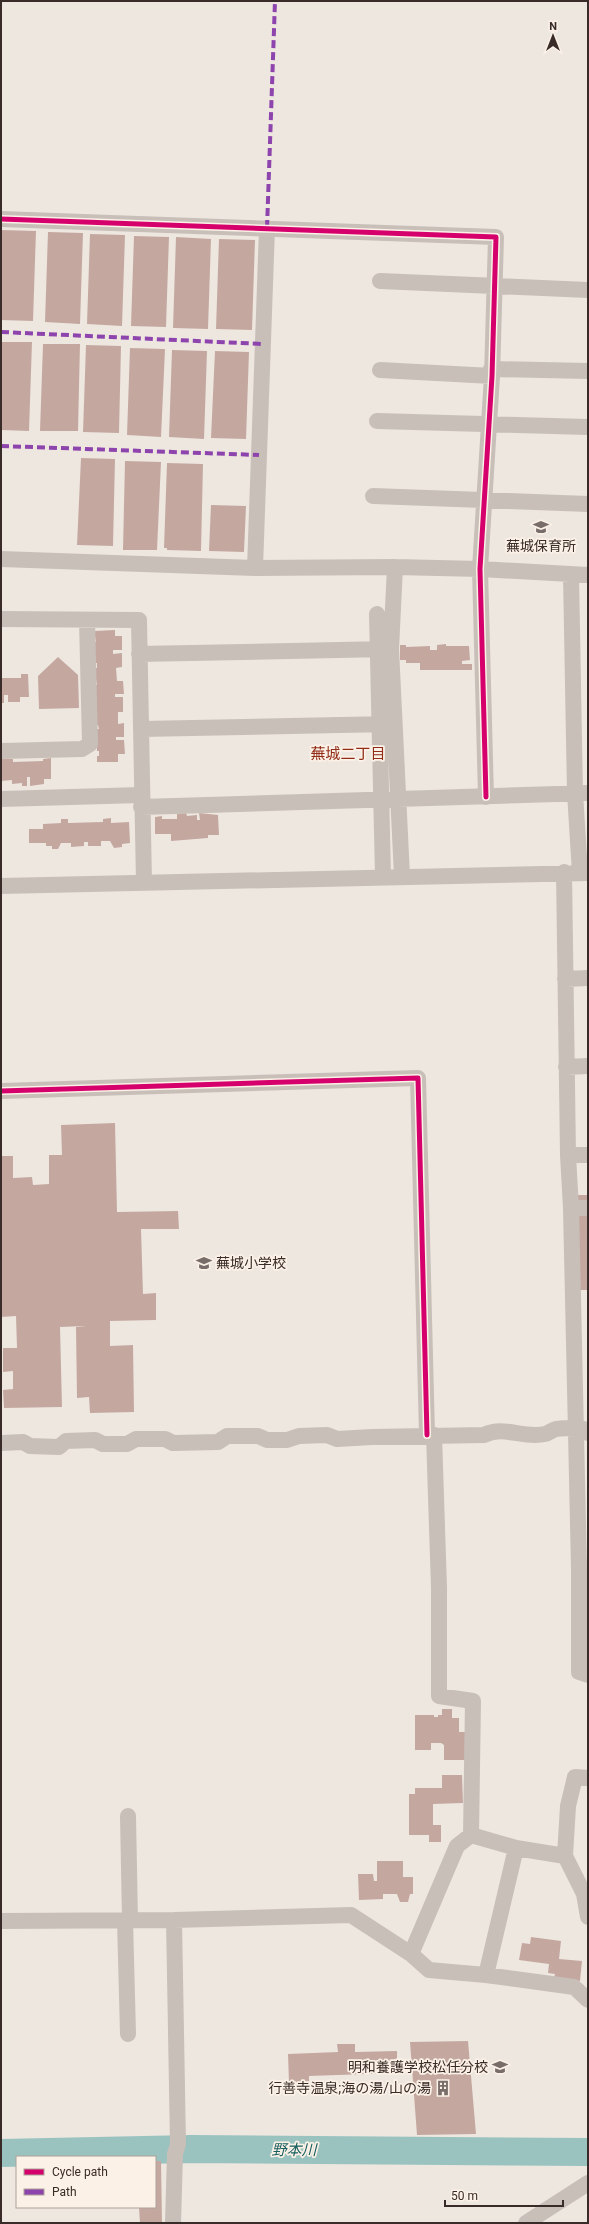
<svg xmlns="http://www.w3.org/2000/svg" width="589" height="2224" font-family="Roboto,'Noto Sans JP',sans-serif">
	<rect width="100%" height="100%" fill="#eee7e0"/>
	<g fill="none" stroke-linecap="round" stroke-linejoin="round">
		<!-- river -->
		<path stroke="#9ac3c0" stroke-width="28" d="M1,2153L191,2149L588,2152"/>
	</g>
	<!-- building -->
	<path fill="#c4a8a0" d="M1,230L36,231L33,321L1,320Z
		M48,232L83,233L80,324L45,322Z
		M90,234L125,235L122,326L87,324Z
		M134,236L169,237L166,327L131,326Z
		M176,237L211,239L208,329L173,328Z
		M219,239L255,240L252,330L216,329Z
		M1,342H32L29,431L1,430Z
		M43,344H80L78,431H40Z
		M86,345L121,346L119,433L83,432Z
		M130,348L165,349L161,437L127,435Z
		M172,350L207,351L204,439L169,437Z
		M215,351L249,352L246,439L211,438Z
		M81,458L115,459L113,546L77,545Z
		M125,461L161,462L157,550H123Z
		M167,463L203,464L201,551L167,550V548H164Z
		M211,505L246,506L244,552L209,551Z
		M115,630V636H122V650H113V654L122,653V667L116,668L117,681H123L124,694H115V697H123V712H118V724L124,723V737H116V740H124L125,754H118V762H97V756H99V751H97V729H99L98,725H96L95,685H97L94,668H97V663H94V642H96L94,631Z
		M446,644V646H469L470,660L462,661V664H472V670H420V663H406V660H400V645H406V647L430,646V650H437V645Z
		M58,657L78,675L79,708L39,709L38,676Z
		M21,674H28L29,697H20V702H8V695H4V703H1V678H21Z
		M51,758V779H44V784L30,786V777H27V786H22V783L12,784V780L1,781V759H13V762L43,761V759Z
		M186,813L187,816L197,815V820H200L199,813L218,815L219,835H208V838L171,841V834H155V817L162,816V819H177V814Z
		M111,818V823L129,822L130,843L122,844V847L114,848L110,841H101V846H88V842H84V846L71,847V843H61L58,849H52V846H46V843H29V829H43V824L61,823V819H68V823L103,822V819Z
		M115,1123L117,1212L178,1211L179,1229H141L143,1294L156,1293V1320L110,1321V1346L133,1345L134,1412L90,1413L89,1397L77,1398L76,1327L86,1326L60,1327L62,1407L4,1408L3,1390L13,1389V1371L3,1372V1348H17L16,1316L1,1317V1156H13V1178L32,1177L33,1185L49,1184V1155H62L61,1125Z
		M577,1195H588V1290H579Z
		M442,1709H452V1718H459V1732H466V1760H444V1745L441,1743H431V1750H415V1715H434V1717H438V1715H442Z
		M442,1775H462L463,1803L433,1804V1825H441V1842H429V1835H409V1794H415V1788H442Z
		M377,1861H403V1877H413V1894H410L408,1902H400L397,1894H383V1899L359,1900L358,1874H373L374,1881H377Z
		M531,1937L561,1941L559,1959L582,1961L580,1981L554,1978L555,1974L548,1973L549,1964L519,1960L522,1943L530,1944Z
		M468,2041L476,2134L417,2135L410,2042Z
		M337,2044H355V2052L397,2051V2073L309,2076V2082L289,2083L288,2054L338,2052Z
		M155,2161H161L162,2223H140L139,2207H155Z"/>
	<g fill="none" stroke-linecap="round" stroke-linejoin="round">
		<!-- minor -->
		<path stroke="#c8bfb9" stroke-width="16" d="M1,219L496,237L492,376L480,569L486,797
			M380,281L588,290
			M491,369L588,371
			M380,370L492,376
			M377,421L588,427
			M373,496L588,504
			M1,559L255,568L395,567L480,569L588,575
			M395,567L391,649L402,876
			M255,568L267,228
			M571,575L575,793L580,873
			M377,614L383,876
			M1,619L139,620L144,883
			M139,654L387,649
			M142,729L390,724
			M1,751L82,749L90,744L87,620
			M1,799L141,795
			M141,807L588,793
			M564,872L568,1155H588
			M1,886L588,873
			M565,979L588,978
			M566,1067L588,1066
			M1,1091L418,1078L427,1435
			M568,1155L571,1208
			M588,1208H571L579,1569H588
			M434,1435L439,1588V1696L473,1701L471,1835L516,1848L565,1856L584,1894L588,1917
			M1,1443L23,1442L30,1446L59,1447L66,1441L95,1440L103,1444H127L136,1439H165L173,1443L218,1442L227,1436H258L267,1440H287L299,1436L327,1435L337,1439L372,1437L484,1435C504,1425 523,1439 545,1434C549,1433 552,1430 556,1429C565,1427 576,1429 584,1429L588,1433
			M579,1569V1672L588,1675
			M128,1816L130,1920
			M565,1856L568,1806L575,1777L588,1778
			M125,1920L128,2034
			M1,1921L174,1920L351,1915L411,1954L429,1970L486,1975L574,1987L588,2000
			M411,1954L457,1846L471,1835
			M486,1975L516,1848
			M173,2223L175,2154L178,2144L174,1920
			M526,2223L588,2183"/>
		<!-- quiet -->
		<path stroke="#8e44ad" stroke-width="4" stroke-dasharray="8 4" stroke-linecap="butt" d="M267,228L275,1
			M1,332L263,344
			M1,446L259,455"/>
		<defs>
			<path id="cycleway" d="M1,219L496,237L492,376L480,569L486,797
				M1,1091L418,1078L427,1435"/>
		</defs>
		<!-- cycleway casing -->
		<use href="#cycleway" stroke="#fbf1e7" stroke-width="8"/>
		<!-- cycleway -->
		<use href="#cycleway" stroke="#d6006c" stroke-width="5"/>
	</g>
	<!-- icons -->
	<defs>
		<symbol id="school-bare" viewBox="-9 -9 18 18"><path d="M0-5L7-2L0 1L-7-2ZM-4 1L0 2.5L4 1V4Q0 6-4 4Z" fill="#786d68" stroke="#fbf1e7" stroke-width="2.5" paint-order="stroke"/></symbol>
		<symbol id="building-bare" viewBox="-9 -9 18 18"><path d="M-4-6H4V6H1V3H-1V6H-4ZM-2.5-4.3h1.7v1.8h-1.7ZM.8-4.3h1.7v1.8H.8ZM-2.5-1h1.7V.8h-1.7ZM.8-1h1.7V.8H.8Z" fill="#786d68" stroke="#fbf1e7" stroke-width="2.5" paint-order="stroke"/></symbol>
	</defs>
	<g fill-rule="evenodd">
		<use href="#school-bare" x="530" y="516" width="22" height="22"/>
		<use href="#school-bare" x="193" y="1252" width="22" height="22"/>
		<use href="#school-bare" x="489" y="2056" width="22" height="22"/>
		<use href="#building-bare" x="432" y="2077" width="22" height="22"/>
	</g>
	<g text-anchor="middle" stroke-width="3.5" stroke-linejoin="round" paint-order="stroke">
		<!-- poi labels -->
		<g font-size="14" fill="#392b27" stroke="#fbf1e7" text-anchor="end">
			<text x="541" y="551" text-anchor="middle">蕪城保育所</text>
			<text x="216" y="1268" text-anchor="start">蕪城小学校</text>
			<text x="488" y="2072">明和養護学校松任分校</text>
			<text x="431" y="2093">行善寺温泉;海の湯/山の湯</text>
		</g>
		<!-- neighbourhood labels -->
		<g font-size="15" fill="#902c17" stroke="#fbf1e7">
			<text x="348" y="759">蕪城二丁目</text>
		</g>
		<!-- water labels -->
		<g font-size="15" font-style="italic" fill="#185f5f" stroke="#fbf1e7">
			<text x="294" y="2155">野本川</text>
		</g>
	</g>
	<!-- border -->
	<rect width="589" height="2224" fill="none" stroke="#392b27" stroke-width="4"/>
	<!-- legend -->
	<rect x="16" y="2156" width="140" height="52" fill="#fbf1e7" stroke="#ada29a"/>
	<rect x="24" y="2169" width="20" height="6" fill="#d6006c" stroke="#ada29a"/>
	<text x="52" y="2176" font-size="12" fill="#392b27">Cycle path</text>
	<rect x="24" y="2189" width="20" height="6" fill="#8e44ad" stroke="#ada29a"/>
	<text x="52" y="2196" font-size="12" fill="#392b27">Path</text>
	<!-- north arrow -->
	<g transform="translate(553 36)" stroke="#fbf1e7" stroke-width="3" paint-order="stroke">
	<path d="M0-3L7 15L0 10L-7 15Z" fill="#392b27"/>
	<text y="-6" font-size="11" font-weight="bold" text-anchor="middle" fill="#392b27">N</text>
	</g>
	<!-- scale -->
	<path d="M445 2200v6h118v-6" fill="none" stroke="#392b27" stroke-width="2"/>
	<text x="451" y="2200" font-size="12" fill="#392b27" stroke="#fbf1e7" stroke-width="3" paint-order="stroke">50 m</text>
</svg>
